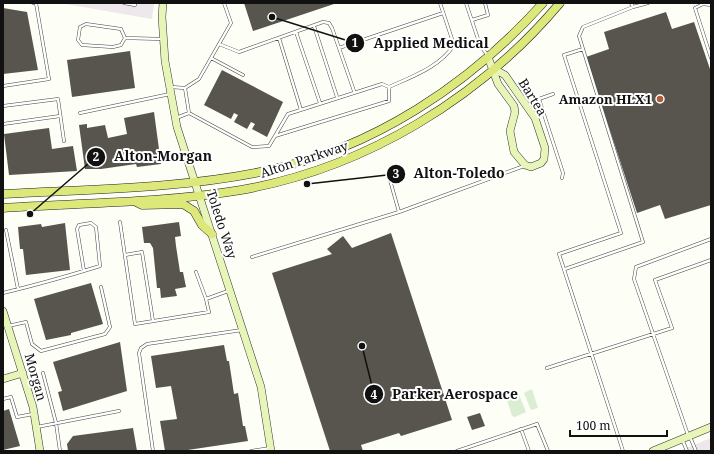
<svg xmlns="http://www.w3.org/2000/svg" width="714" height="454" font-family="'Noto Serif',serif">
	<rect width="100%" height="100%" fill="#fdfef5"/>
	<!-- industrial -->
	<path fill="#eee7ec" d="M60,3H154L152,19Z
		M711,438V451H679Z"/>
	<!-- pitch -->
	<path fill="#dbeed3" d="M532,389L538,408L531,410L524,393Z
		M518,392L526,412L515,417L512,416L506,397Z"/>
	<!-- building -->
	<path fill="#58554e" d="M244,3H337L253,31Z
		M3,8L27,12L38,70L3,74Z
		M666,12L672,29L694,22L711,72V205L665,219L660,205L637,213L586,57L609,49L604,32Z
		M130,51L135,88L72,97L67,60Z
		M222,70L283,102L267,137L252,129L255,124L251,122L247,129L234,122L238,115L234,113L231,119L204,105Z
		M154,112L161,164L137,167L136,164L101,169H85L79,125L87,124V128L105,125L108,138L127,134L124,118Z
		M49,128L52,149L73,146L77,171L9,175L4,134Z
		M179,222L181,236L175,237L176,246L180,272H183L186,287L175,289L177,296L161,298L160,288H157L153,248L150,243H144L142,227Z
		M65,223L70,270L26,275L23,249H20L18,227L41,224L42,227Z
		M391,233L452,420L401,436L399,433L361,445L363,451H330L272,273L332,254L327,249L343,236L352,248Z
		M91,283L103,324L71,333V335L46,340L34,299Z
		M120,342L127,391L63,411L58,392L62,391L53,362Z
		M224,345L227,361H229L234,394L238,393L243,426H245L248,441L181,451H165L160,421L177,419L171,386L156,388L151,356Z
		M9,409L20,446L3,450V411Z
		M480,413L485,426L472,430L467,417Z
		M133,428L137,451H68L67,444L73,436Z"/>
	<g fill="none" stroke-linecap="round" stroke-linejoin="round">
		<defs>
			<path id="lane" d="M124,3L135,5V3
				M466,3L480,45L488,56
				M711,5L703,4L695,8L711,58
				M633,7L648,3
				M472,20L488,15L485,3
				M314,26L337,97
				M296,32L320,103
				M125,38L121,29L86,24L80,27L78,40L82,45L113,47L121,45L125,38L163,39
				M279,38L301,110
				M219,44L239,52L323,22L329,23L332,28L354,91
				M339,48L443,13
				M583,49L564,55L621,233L559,254L623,451
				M211,58L243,75
				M3,86L49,79L36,3H33
				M171,87L185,88L189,113
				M389,87C411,77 440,67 454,45L440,3
				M185,88L199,79L231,23L224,3
				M553,94L539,99L563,173L562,178
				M3,106L58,99L64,141
				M80,113L170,94
				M176,118L189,113L252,147L269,146L288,114L382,84L389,87V101L275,136
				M3,124L60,116
				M388,173L399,212
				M120,222L135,324L209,312L206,299L228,291
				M6,230L18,289
				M125,255L142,252L153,321
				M252,257L399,212L524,166
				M565,269L643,242L579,36L583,27L633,7L631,3
				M196,272L206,299
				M3,293C36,285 68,276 100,266L96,227L91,223L79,225L77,229L84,271
				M8,326L26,322L32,344L41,351L105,334L110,327L101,287
				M547,368L672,328L655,280L711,260
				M43,373L56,423L60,451
				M3,399L11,397L17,417L33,414
				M37,427L119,411
				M521,429L529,451
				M688,435L634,279L636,267L711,239
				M690,437L696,451
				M682,439L687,451
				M153,451L139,353L141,348L147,344L242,330
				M251,451L271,448
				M457,451L537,424L548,451"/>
			<path id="secondary" d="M163,3L162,17L165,61L177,127L261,387L271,451
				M488,57L498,84L514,106L515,112L510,131L514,152L525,165L531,167L541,163L544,159L545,148L535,118L505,75L494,69
				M3,311L33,407L40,451
				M3,379L23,373
				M653,451L711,427"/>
			<path id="primary" d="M3,194C90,189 179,189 265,171C373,149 470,84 543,3
				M136,202L142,205L183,204L194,211L202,225L212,234
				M3,208C82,203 163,203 241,190C365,168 479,99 560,3"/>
		</defs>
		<!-- lane casing -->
		<use href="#lane" stroke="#444" stroke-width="3.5"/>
		<!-- secondary casing -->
		<use href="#secondary" stroke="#333" stroke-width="8"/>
		<!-- primary casing -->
		<use href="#primary" stroke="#222" stroke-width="9"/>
		<!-- lane -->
		<use href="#lane" stroke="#fff" stroke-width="2.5"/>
		<!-- secondary -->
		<use href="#secondary" stroke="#e7f5b9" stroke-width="7"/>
		<!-- primary -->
		<use href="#primary" stroke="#dde87b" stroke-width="8"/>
	</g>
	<!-- markers -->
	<circle fill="#b05c39" stroke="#fff" stroke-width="1.5" cx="660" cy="99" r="4"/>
	<g text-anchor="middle" stroke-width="4" stroke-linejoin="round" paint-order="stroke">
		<!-- street labels -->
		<g font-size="13" fill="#111" stroke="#fff">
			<text transform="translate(533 97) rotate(58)" y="5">Bartea</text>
			<text transform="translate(304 159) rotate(-18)" y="5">Alton Parkway</text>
			<text transform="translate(222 224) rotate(72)" y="5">Toledo Way</text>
			<text transform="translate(36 377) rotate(74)" y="5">Morgan</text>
		</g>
		<!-- poi labels -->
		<g font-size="13" font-weight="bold" fill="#111" stroke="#fff" text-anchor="end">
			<text x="652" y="104">Amazon HLX1</text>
		</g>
	</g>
	<!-- callouts -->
	<path fill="none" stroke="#111" stroke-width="1.5" d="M272 17L355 43M30 214L96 157M307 184L396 174M362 346L374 394"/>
	<g fill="#111" stroke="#fff" stroke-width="1.5">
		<circle cx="272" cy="17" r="4"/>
		<circle cx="30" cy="214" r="4"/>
		<circle cx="307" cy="184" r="4"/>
		<circle cx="362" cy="346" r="4"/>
		<circle cx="355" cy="43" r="10"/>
		<circle cx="96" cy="157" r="10"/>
		<circle cx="396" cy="174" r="10"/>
		<circle cx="374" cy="394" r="10"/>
	</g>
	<g font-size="12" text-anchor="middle" font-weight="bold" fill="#fff">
		<text x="355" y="47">1</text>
		<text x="96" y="161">2</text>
		<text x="396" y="178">3</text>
		<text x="374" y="399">4</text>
	</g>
	<g font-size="14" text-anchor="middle" font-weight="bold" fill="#111" stroke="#fff" stroke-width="4" stroke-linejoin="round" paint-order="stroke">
		<text x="431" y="48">Applied Medical</text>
		<text x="163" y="161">Alton-Morgan</text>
		<text x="459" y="178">Alton-Toledo</text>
		<text x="455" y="399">Parker Aerospace</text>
	</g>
	<!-- border -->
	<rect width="714" height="454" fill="none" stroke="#111111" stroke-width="8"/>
	<!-- scale -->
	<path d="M570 430v6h97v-6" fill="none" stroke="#111111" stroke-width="2"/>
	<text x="576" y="430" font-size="12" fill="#111111" stroke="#ffffff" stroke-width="3" paint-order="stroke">100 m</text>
</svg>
